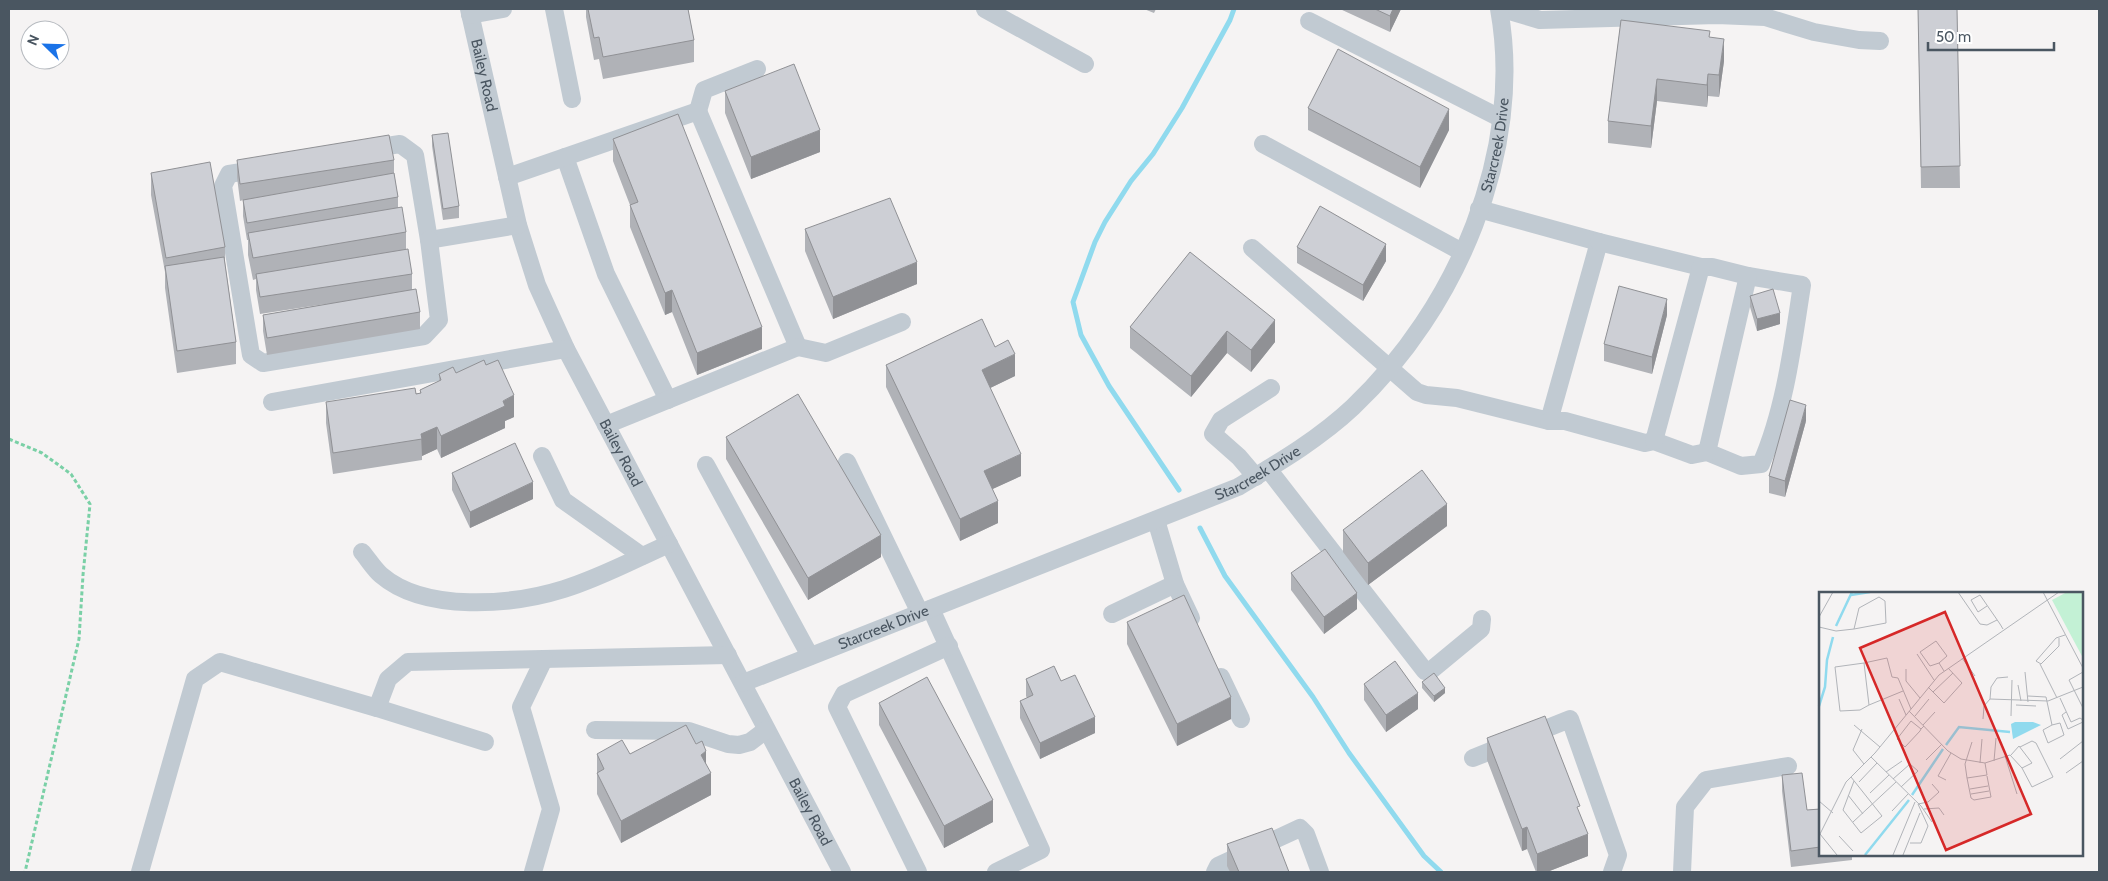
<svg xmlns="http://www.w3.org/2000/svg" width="2108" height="881" font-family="Cabin,sans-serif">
	<rect width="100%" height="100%" fill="#f5f3f3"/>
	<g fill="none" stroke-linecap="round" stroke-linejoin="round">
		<!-- stream -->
		<path stroke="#90daee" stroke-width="5" d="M1179,490L1109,386L1081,335L1073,302L1095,242L1105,222L1131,181L1153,154L1182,108L1230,20L1234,9
			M1200,528L1225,576L1313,697L1349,753L1424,856L1441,872"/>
		<!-- path -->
		<path stroke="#7ad0a6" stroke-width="3" stroke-dasharray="4 2.5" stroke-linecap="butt" d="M9,439L42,453L71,474L90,504L83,575L79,639L25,872"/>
		<!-- minor -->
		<g stroke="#c1cad2" stroke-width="18">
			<path id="s1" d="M469,9L518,225L537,285L566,349L842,872"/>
			<path d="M554,9L572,99"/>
			<path d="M985,9L1085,64"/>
			<path d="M1503,9L1540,20L1717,15L1765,17L1814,32L1859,40L1880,41"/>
			<path d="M470,15L503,9"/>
			<path d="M1309,21L1500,118"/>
			<path d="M698,111L704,90L757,69"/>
			<path d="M1263,144L1462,252"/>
			<path d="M368,149L400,144L415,155L429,240L518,225"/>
			<path d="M565,157L606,274L668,400"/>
			<path d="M259,169L229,174L223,186L251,355L263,363L424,336L439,320L429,240"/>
			<path d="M507,177L698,111L798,347L606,425"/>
			<path d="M1252,248L1417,392L1426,395L1457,398L1549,421L1599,242L1479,209"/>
			<path d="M798,347L826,353L902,322"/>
			<path d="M272,402L566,349"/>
			<path d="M1549,421H1565L1645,443L1654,441L1692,455L1707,452L1741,466L1761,464C1785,410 1793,343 1802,285L1748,276L1712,267H1701L1599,242"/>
			<path d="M1654,441L1701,267"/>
			<path d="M1707,452L1748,276"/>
			<path d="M542,456L563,500L642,556"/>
			<path d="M847,462L920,613"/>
			<path d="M706,465L810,656"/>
			<path d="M1268,469L1425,671L1429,672L1481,629L1482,619"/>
			<path d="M1256,477L1239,457L1213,434L1221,420L1271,388"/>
			<path d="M1156,520L1175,584L1191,618"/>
			<path d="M362,552C368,559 374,569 381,575C425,613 513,605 564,589C600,578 635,559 669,544"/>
			<path d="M931,609L1041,850L996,872"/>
			<path d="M1112,614L1175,584"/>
			<path d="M1221,677L1241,719"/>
			<path id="s2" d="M743,683L1238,487C1278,463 1319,439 1353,407C1456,310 1525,151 1499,9"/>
			<path d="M377,708L485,742"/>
			<path d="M595,730L689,731L728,744L739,745L750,742L766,730"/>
			<path d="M1473,758L1570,719L1618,855L1612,872"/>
			<path d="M140,872L195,679L220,662L377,708L388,679L408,662L728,655"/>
			<path d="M533,872L551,809L521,707L544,659"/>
			<path d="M918,872L837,707L844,694L949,646"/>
			<path d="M1215,872L1218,866L1300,828L1306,834L1320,872"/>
			<path d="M1682,872L1685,807L1706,780L1788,766"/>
		</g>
	</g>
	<!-- wall -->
	<path fill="#b0b2b7" d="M586,9H688L694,40V62L603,79L599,59L594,60L586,17Z
		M1144,9H1156L1154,13Z
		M1340,9H1401L1390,32Z
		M1918,9H1957L1960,188H1921Z
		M1621,20L1710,38L1724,61L1719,97L1708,96L1707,107L1657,101L1651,148L1608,143V121Z
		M725,91L820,152L751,179L725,113Z
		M1308,108L1449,130L1420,188L1308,130Z
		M432,135L459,206V218L443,220L432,146Z
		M613,139L762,349L697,375L672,312L665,315L630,227V205L613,161Z
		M237,160H394V173L398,197V208L406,232V249L412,274V289L420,312V329L267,355L263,331V315L332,303L260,314L256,290V279L253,280L248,255V240H247L243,216V200L240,201L237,177Z
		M151,173L225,247V262L236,342V364L177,373L165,288V272L151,195Z
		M805,229L917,284L833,319L805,251Z
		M1297,247L1386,261L1363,301L1297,263Z
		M1190,252L1275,342L1251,372L1227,353L1191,397L1130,348V327Z
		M1750,296L1780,324L1757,331L1750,307Z
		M1667,315L1652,374L1604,361V344Z
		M995,347L1015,376L990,388L1021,476L992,489L998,523L960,541L886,387V365Z
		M456,373L514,417L505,421V428L441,458L437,449L422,456V460L333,474L326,423V402L420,393V390L439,381V374Z
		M1806,421L1785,497L1769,493V476Z
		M726,437L881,557L808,600L726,459Z
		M452,473L533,499L470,528L452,490Z
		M1447,526L1368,585L1343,552V530Z
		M1291,573L1357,609L1324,634L1291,590Z
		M1127,622L1231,719L1177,746L1127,644Z
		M1026,679L1061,681L1095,733L1040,759L1020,718V701L1027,698L1026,696Z
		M1422,682L1445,693L1434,702L1422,688Z
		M1364,684L1418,709L1386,732L1364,700Z
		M879,703L993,822L944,848L879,725Z
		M1487,738L1580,814L1588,856L1547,872H1536L1527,849L1522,851L1487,760Z
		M597,754H630L706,764L711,795L621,843L597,794Z
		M1782,775L1807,810L1820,809V855H1852V860L1791,867L1782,791Z
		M1227,844L1289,872H1230L1227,866Z"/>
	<!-- shaded-wall -->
	<path fill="#909195" d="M1393,9H1401L1390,32V16Z
		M1724,39V61L1719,97V75Z
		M1708,74V96L1707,107V85Z
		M1657,79V101L1651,148V126Z
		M1449,109V130L1420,188V167Z
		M820,130V152L751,179V157Z
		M1386,244V261L1363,301V285Z
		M917,262V284L833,319V297Z
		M672,290V312L665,315V293Z
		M1667,299V315L1652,374V357Z
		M1780,313V324L1757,331V319Z
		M1275,320V342L1251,372V350Z
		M762,327V349L697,375V353Z
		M1227,331V353L1191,397V376Z
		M1015,354V376L982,392V370Z
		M514,395V417L505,421V428L441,458V436Z
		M1806,405V421L1785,497V481Z
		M437,427V449L422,456L421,434Z
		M1021,454V476L984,493V471Z
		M533,482V499L470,528V512Z
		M998,501V523L960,541V519Z
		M1447,504V526L1368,585V563Z
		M881,535V557L808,600V578Z
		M1357,593V609L1324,634V617Z
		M1445,688V693L1434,702V696Z
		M1418,693V709L1386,732V715Z
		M1231,697V719L1177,746V724Z
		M1095,717V733L1040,759V743Z
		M706,751V773L701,755Z
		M711,773V795L621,843V821Z
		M993,800V822L944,848V826Z
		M1527,827V849L1522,851V829Z
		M1588,834V856L1547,872H1537V854Z"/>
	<!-- building -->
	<path fill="#cdcfd5" stroke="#909195" d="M588,9H688L694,40L603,57L599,37L594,38Z
		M1375,9H1393L1390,16Z
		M1918,9H1957L1960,166L1921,167Z
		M1621,20L1710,31L1709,37L1724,39L1719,75L1708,74L1707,85L1657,79L1651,126L1608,121Z
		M1338,49L1449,109L1420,167L1308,108Z
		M794,64L820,130L751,157L725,91Z
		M678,114L762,327L697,353L672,290L665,293L630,205L638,202L613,139Z
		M448,133L459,206L443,209L432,135Z
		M389,135L394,160L240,184L237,160Z
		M210,162L225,247L166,258L151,173Z
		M394,173L398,197L247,223L243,200Z
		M890,198L917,262L833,297L805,229Z
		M1320,206L1386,244L1363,285L1297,247Z
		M402,207L406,232L253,258L248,233Z
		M408,249L412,274L260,297L256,274Z
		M1190,252L1275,320L1251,350L1227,331L1191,376L1130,327Z
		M224,257L236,342L177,351L165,266Z
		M1619,286L1667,299L1652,357L1604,344Z
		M416,289L420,312L267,338L263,315Z
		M1773,289L1780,313L1757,319L1750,296Z
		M982,319L995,347L1008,340L1015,354L982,370L1021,454L984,471L998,501L960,519L886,365Z
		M484,360L486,365L498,360L514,395L503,401L505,406L441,436L437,427L421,434L422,439L333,453L326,402L415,388L416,394L421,393L420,390L441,380L439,374L453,367L456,373Z
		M798,394L881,535L808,578L726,437Z
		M1790,400L1806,405L1785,481L1769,476Z
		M515,443L533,482L470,512L452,473Z
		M1422,470L1447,504L1368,563L1343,530Z
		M1325,549L1357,593L1324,617L1291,573Z
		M1184,595L1231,697L1177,724L1127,622Z
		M1395,661L1418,693L1386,715L1364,684Z
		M1054,666L1061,681L1075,675L1095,717L1040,743L1020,701L1033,695L1026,679Z
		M1434,673L1445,688L1434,696L1422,682Z
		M927,677L993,800L944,826L879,703Z
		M1545,716L1580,806L1577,807L1588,834L1537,854L1527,827L1522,829L1487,738Z
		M686,725L696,744L702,741L706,751L701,755L711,773L621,821L597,773L604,769L597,754L622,740L630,754Z
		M1802,773L1807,810L1820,809V847L1791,851L1782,775Z
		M1272,828L1289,872H1239L1227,844Z"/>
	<g text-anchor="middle" stroke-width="4" stroke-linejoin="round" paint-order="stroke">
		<!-- street labels -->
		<g font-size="15" fill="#4a5661" stroke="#fff">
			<text dy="5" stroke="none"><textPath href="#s1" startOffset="68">Bailey Road</textPath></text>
			<text dy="5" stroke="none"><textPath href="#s2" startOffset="976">Starcreek Drive</textPath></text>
			<text dy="5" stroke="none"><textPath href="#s1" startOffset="472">Bailey Road</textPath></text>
			<text dy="5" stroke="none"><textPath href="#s2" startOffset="556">Starcreek Drive</textPath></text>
			<text dy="5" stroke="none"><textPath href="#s2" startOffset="151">Starcreek Drive</textPath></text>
			<text dy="5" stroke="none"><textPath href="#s1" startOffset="878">Bailey Road</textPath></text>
		</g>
	</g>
	<!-- overview -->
	<g transform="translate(1819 592)">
		<rect width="264" height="264" fill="#f5f3f3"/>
		<path d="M248,0H264V66L233,8Z" fill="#c3f1d5"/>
		<path d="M196,130H214L222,133L194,147L192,132Z" fill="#90daee"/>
		<path fill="none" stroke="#90daee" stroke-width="2.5" d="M32,3L51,0M17,34L33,0M0,114L6,95L8,68L14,45M127,153L140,135L191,140M93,203L124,157M46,263L90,208"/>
		<path fill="none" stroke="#b1b4b9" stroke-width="1" d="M139,0L161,32L168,33L178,28M224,0L264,76M60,5L66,9L67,31L35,37L40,16ZM168,14L159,20L152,8L161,3L181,32L184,37M0,25L14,0M0,35L17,39L35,37M240,46V54L222,72L217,69L237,46L246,43M98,62L115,88M143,66L156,84M45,71L16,75L21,119L41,118L50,113L45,71L68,66L73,85L79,86L92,117M120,71L111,74L101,60L117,49L128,64L120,71L125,79M221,72L238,106M87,77V89L101,106M206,80L209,110M264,80L250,88L264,116M199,93L202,109M109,95L125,111L143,91L129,76M114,100L134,81M209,104L227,105L233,133L224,138L229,151L245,143L241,131L233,133M241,106L252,130L261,126L264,128M80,107L87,123M171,107L172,95L178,86L189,85M50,113L84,99M197,113L217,114M90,119L129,159L142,167L166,171L191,163L203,176L213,171L200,154L192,163M247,120L243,123L249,137L264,130M96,124L110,107M192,124L193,88M164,127L165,114L171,107L229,109L264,95M35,133L61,155M104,133L116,120M43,137L34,158L45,172M102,137L92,129L78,147L86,155L101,139L102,137L105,134M153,150L146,172L148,186L168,183L166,171M201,155L213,149L217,151L234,185L213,195L203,176M186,164L198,202M52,165L102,214L113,230M241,167L264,149M107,168L123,152M175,169L177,146M161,171L163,147M67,180L83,169M247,181L264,169M32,185L63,224L42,241L24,218L35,189M148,186L152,206L155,208L172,205L168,184M74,187L91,172L99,179L82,195M127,188L119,184L132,161M40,190L58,171M151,197L169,194M51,201L70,183M152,202L170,199M29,203L44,222M0,209L14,221M99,212L109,210L120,200L113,192M105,217L120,216L125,223M73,219L89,202M34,230L77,190M1,242L18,263M0,244L27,190L56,161L120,83L240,0M20,244L34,259M91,251H102L109,234L99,212M74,263L96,210M84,263L101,221"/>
		<path fill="#d62828" fill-opacity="0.15" stroke="#d62828" stroke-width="2.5" d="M126,20L212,222L127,258L41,56Z"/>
		<rect width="264" height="264" fill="none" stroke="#4a5661" stroke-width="2.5"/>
	</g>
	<!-- border -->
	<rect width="2108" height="881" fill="none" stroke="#4a5661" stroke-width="20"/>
	<!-- north arrow -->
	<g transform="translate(45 45) rotate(293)"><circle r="24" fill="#ffffff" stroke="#b7bbc0"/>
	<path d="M0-4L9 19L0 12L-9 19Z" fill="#1a73e8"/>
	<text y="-8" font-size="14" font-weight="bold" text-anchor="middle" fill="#4a5661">N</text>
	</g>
	<!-- scale -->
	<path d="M1928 42v8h126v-8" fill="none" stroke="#4a5661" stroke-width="2.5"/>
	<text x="1936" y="42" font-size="15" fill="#4a5661" stroke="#ffffff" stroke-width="4" paint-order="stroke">50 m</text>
</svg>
